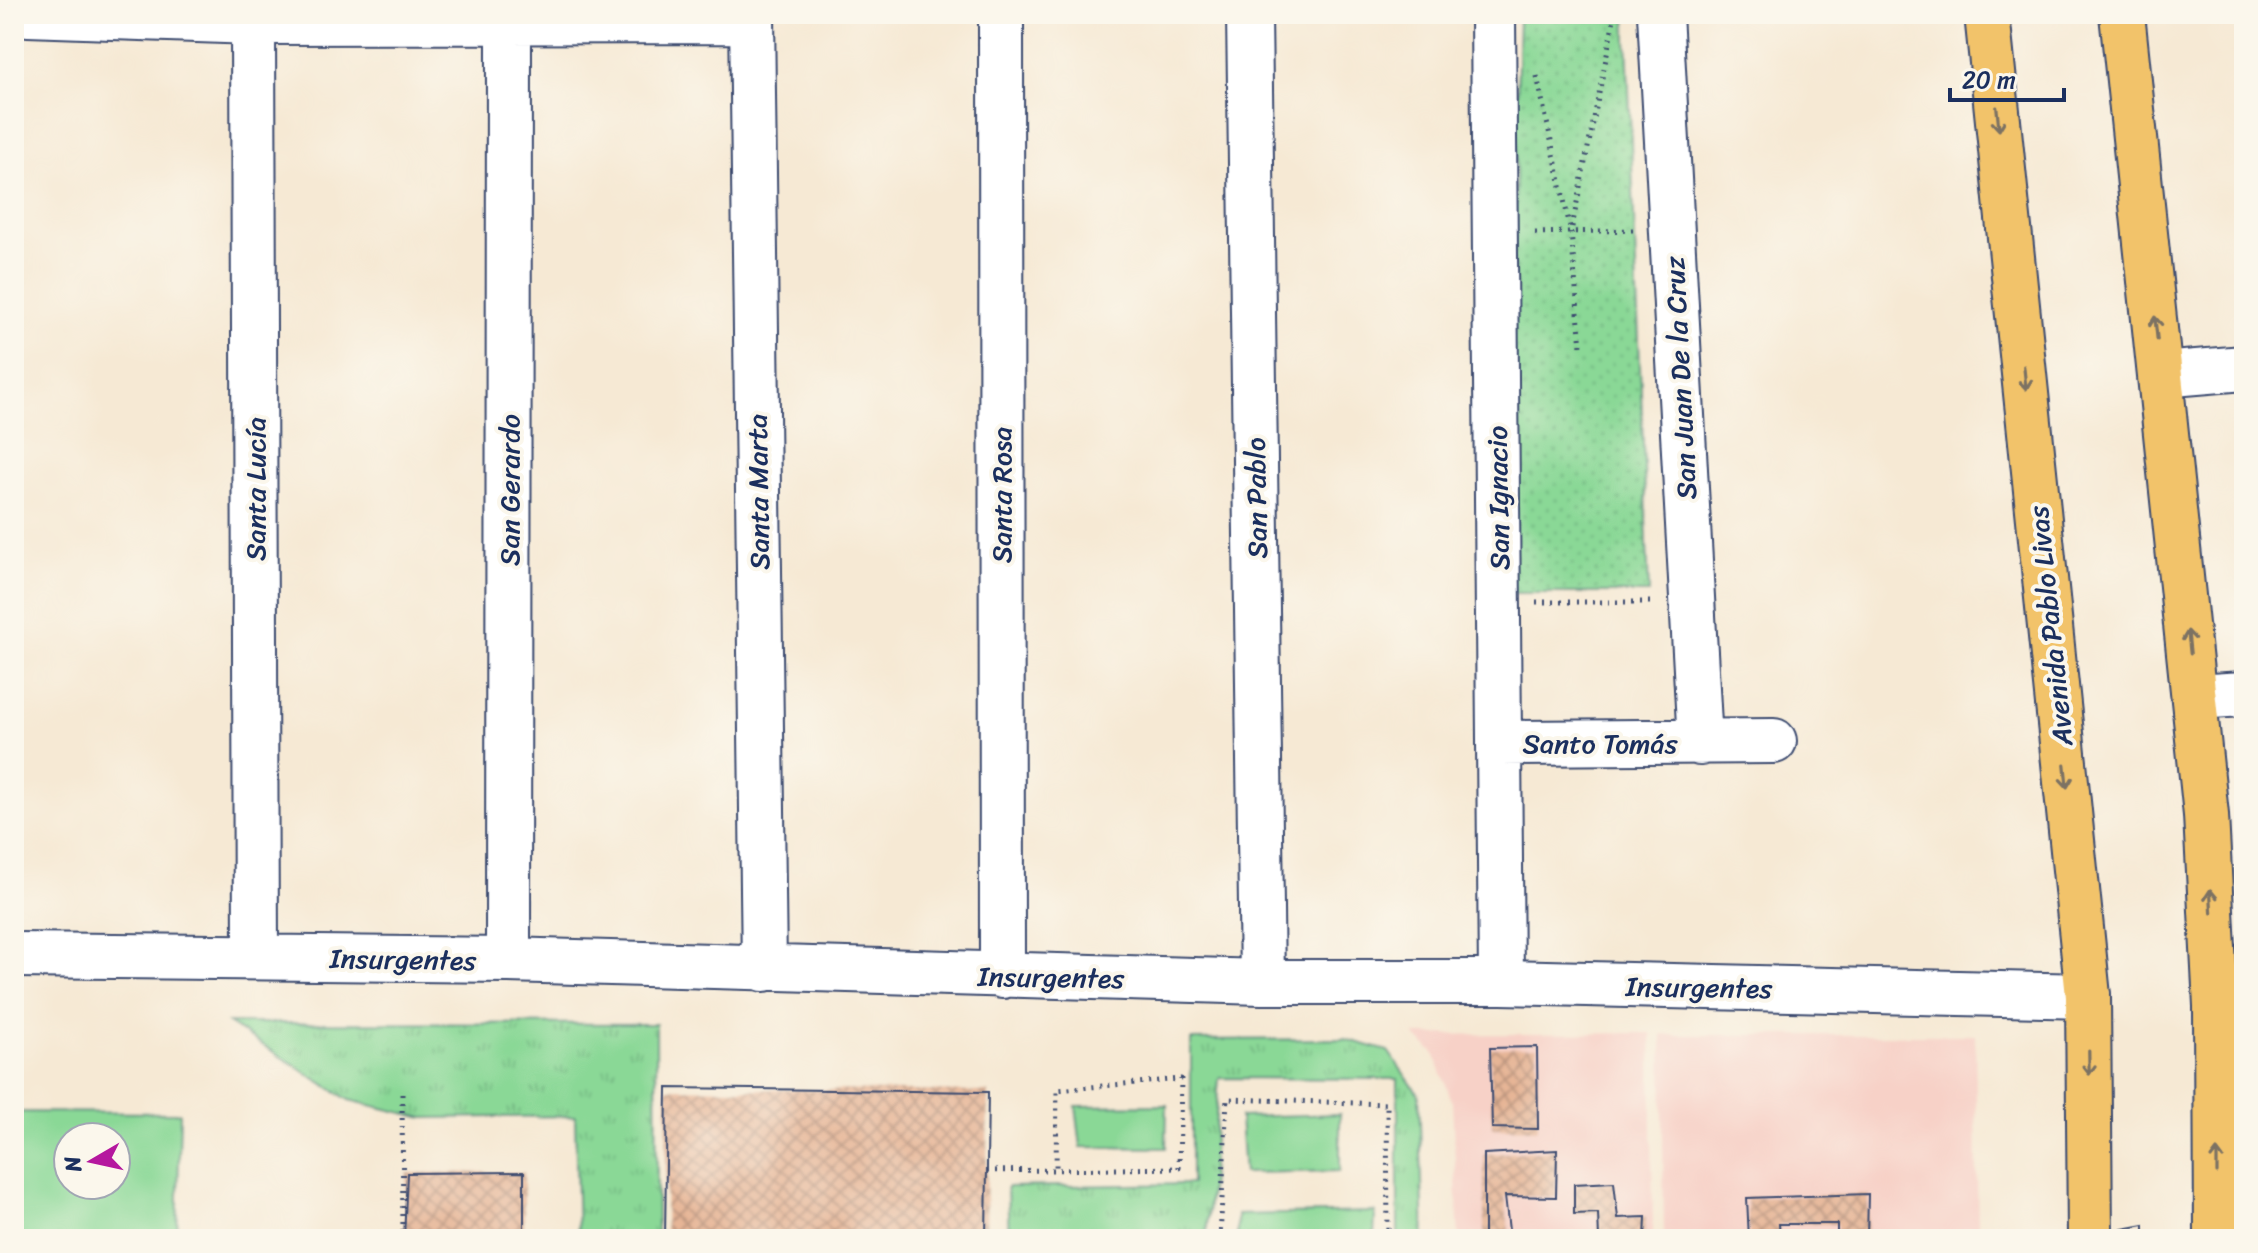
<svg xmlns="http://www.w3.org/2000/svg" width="2258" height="1253" font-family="Sriracha,sans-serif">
	<defs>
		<pattern id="grass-tufts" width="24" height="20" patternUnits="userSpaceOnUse" patternTransform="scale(2)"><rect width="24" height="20" fill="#8ad896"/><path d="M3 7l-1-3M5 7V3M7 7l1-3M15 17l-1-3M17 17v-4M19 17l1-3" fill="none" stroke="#76ba84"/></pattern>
		<pattern id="park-dots" width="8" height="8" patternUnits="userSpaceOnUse" patternTransform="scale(2)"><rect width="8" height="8" fill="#8ad896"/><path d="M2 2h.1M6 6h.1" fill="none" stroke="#76ba84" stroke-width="1.8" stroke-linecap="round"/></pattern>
		<pattern id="building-cross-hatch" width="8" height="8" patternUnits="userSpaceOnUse" patternTransform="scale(2)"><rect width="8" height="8" fill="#e6b596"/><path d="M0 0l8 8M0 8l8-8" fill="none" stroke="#ba947e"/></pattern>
	</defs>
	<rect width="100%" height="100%" fill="#fbf7ec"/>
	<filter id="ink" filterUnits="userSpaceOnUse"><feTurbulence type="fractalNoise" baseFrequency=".0125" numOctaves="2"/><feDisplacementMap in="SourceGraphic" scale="16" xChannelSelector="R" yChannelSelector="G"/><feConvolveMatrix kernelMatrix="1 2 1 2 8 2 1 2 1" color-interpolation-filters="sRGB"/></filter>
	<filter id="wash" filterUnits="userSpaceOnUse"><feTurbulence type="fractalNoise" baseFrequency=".006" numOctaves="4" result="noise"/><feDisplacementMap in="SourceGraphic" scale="32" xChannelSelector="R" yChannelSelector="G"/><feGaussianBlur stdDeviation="1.8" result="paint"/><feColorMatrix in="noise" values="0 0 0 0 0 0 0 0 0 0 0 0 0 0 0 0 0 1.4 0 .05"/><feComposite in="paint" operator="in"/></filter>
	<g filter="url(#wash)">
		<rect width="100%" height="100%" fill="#f6e9d4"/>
		<!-- built -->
		<path fill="#f7d1c7" d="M1651,1033L1653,1239H1459L1452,1101L1434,1053L1414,1035Z
			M1662,1035H1975L1978,1239H1664Z"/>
		<!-- grass -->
		<path fill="url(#grass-tufts)" stroke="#52847a" stroke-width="2" d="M228,1023L656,1024L657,1239H578L575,1116L424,1118L349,1100Z
			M1345,1039L1388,1051L1419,1095L1424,1239H1398V1079L1219,1078L1206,1239H1009L1007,1187L1191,1184V1040Z"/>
		<!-- park -->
		<path fill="url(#park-dots)" stroke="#52847a" stroke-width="2" d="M1519,14H1626L1649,593H1507Z"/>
		<!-- pitch -->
		<path fill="#8ad896" stroke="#52847a" stroke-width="2" fill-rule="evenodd" d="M1167,1105L1166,1148L1081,1147L1076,1106Z
			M14,1112L180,1113L177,1239H14ZM68,1137H116V1185H68Z
			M1340,1114V1171L1244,1173L1240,1117Z
			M1375,1212L1374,1239H1237V1215Z"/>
		<g id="blocks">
			<!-- building -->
			<path fill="url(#building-cross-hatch)" d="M1537,1047L1538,1129L1492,1128L1490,1048Z
				M667,1088L988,1092L986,1239H665Z
				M1557,1150L1556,1197L1505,1196L1510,1239H1484V1154Z
				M524,1172V1239H404L407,1173Z
				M1614,1182L1618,1218L1646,1217L1645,1239H1599L1598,1213L1574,1214V1184Z
				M1868,1194L1867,1239H1837V1224H1779L1780,1239H1749L1747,1198Z
				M2144,1225V1239H2122V1229Z"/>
		</g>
	</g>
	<g filter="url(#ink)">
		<use href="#blocks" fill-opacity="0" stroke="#3c4b70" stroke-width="2"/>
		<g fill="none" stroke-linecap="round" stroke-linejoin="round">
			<defs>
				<path id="minor" d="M28,14L253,22L752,21
					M752,14L764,969
					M1001,14L1002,976
					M1249,14L1262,982
					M1493,14L1501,982
					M1660,14L1700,743
					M253,22L256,956
					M2161,375L2244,368
					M2194,697L2244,694
					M1500,743L1774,741
					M14,955L508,960L1262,982H1501L2088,996
					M508,960L509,21"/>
				<path id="major" d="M1987,14L2088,996L2090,1239
					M2122,14L2206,815L2216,1006L2217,1239"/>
			</defs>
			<!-- minor casing -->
			<use href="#minor" stroke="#3c4b70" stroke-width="48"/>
			<!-- major casing -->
			<use href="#major" stroke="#3c4b70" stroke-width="48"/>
			<!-- path -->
			<path stroke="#3c4b70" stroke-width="5" stroke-dasharray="2 6" stroke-linecap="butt" d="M1537,76L1571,232L1581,347
				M1572,227L1615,14
				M1535,233L1633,230
				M1536,602H1650
				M402,1094L403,1239
				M987,1171L1179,1168L1181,1079L1057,1090L1056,1170
				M1220,1239L1227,1099L1387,1104L1388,1239"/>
			<!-- minor -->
			<use href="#minor" stroke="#fff" stroke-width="44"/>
			<!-- major -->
			<use href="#major" stroke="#f2c36a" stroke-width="44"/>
		</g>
		<!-- one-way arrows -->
		<defs><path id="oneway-shaft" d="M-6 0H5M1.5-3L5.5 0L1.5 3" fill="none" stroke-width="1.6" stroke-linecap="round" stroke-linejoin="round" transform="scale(2)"/></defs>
		<g stroke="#7c7263">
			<use href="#oneway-shaft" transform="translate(1998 119) rotate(84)"/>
			<use href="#oneway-shaft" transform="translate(2156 328) rotate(-96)"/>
			<use href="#oneway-shaft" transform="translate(2025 378) rotate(84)"/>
			<use href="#oneway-shaft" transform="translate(2189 642) rotate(-96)"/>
			<use href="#oneway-shaft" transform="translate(2066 776) rotate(84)"/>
			<use href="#oneway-shaft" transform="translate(2211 901) rotate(-93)"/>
			<use href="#oneway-shaft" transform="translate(2089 1063) rotate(89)"/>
			<use href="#oneway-shaft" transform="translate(2217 1161) rotate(-90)"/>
		</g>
	</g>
	<g text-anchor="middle" stroke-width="8" stroke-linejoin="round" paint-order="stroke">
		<!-- street labels -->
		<g font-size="28" fill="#1b2f5e" stroke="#fbf7ec">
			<text transform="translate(1680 378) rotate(-93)" y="10">San Juan De la Cruz</text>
			<text transform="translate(255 489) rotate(-90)" y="10">Santa Lucía</text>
			<text transform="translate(509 490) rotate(-90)" y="10">San Gerardo</text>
			<text transform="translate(758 492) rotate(-91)" y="10">Santa Marta</text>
			<text transform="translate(1001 495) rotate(-90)" y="10">Santa Rosa</text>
			<text transform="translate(1256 498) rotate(-91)" y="10">San Pablo</text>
			<text transform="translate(1498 498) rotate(-91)" y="10">San Ignacio</text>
			<text transform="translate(2050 626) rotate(-96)" y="10">Avenida Pablo Livas</text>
			<text x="1600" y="753">Santo Tomás</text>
			<text transform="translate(403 959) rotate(1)" y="10">Insurgentes</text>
			<text transform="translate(1051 977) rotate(1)" y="10">Insurgentes</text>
			<text transform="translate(1699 987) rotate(1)" y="10">Insurgentes</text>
		</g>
	</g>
	<!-- margin -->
	<rect width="2258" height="1253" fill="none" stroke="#fbf7ec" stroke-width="48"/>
	<!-- north arrow -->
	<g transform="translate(92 1161) rotate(261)"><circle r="38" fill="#fbf7ec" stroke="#a1a7b3" stroke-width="2"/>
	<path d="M0-6L14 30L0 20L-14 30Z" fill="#b5179e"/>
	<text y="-12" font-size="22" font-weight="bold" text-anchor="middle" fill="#1b2f5e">N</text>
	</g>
	<!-- scale -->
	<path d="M1950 88v12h114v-12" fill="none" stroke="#1b2f5e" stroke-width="4"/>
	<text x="1962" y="88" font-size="24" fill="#1b2f5e" stroke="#fbf7ec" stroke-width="6" paint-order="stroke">20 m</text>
</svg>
